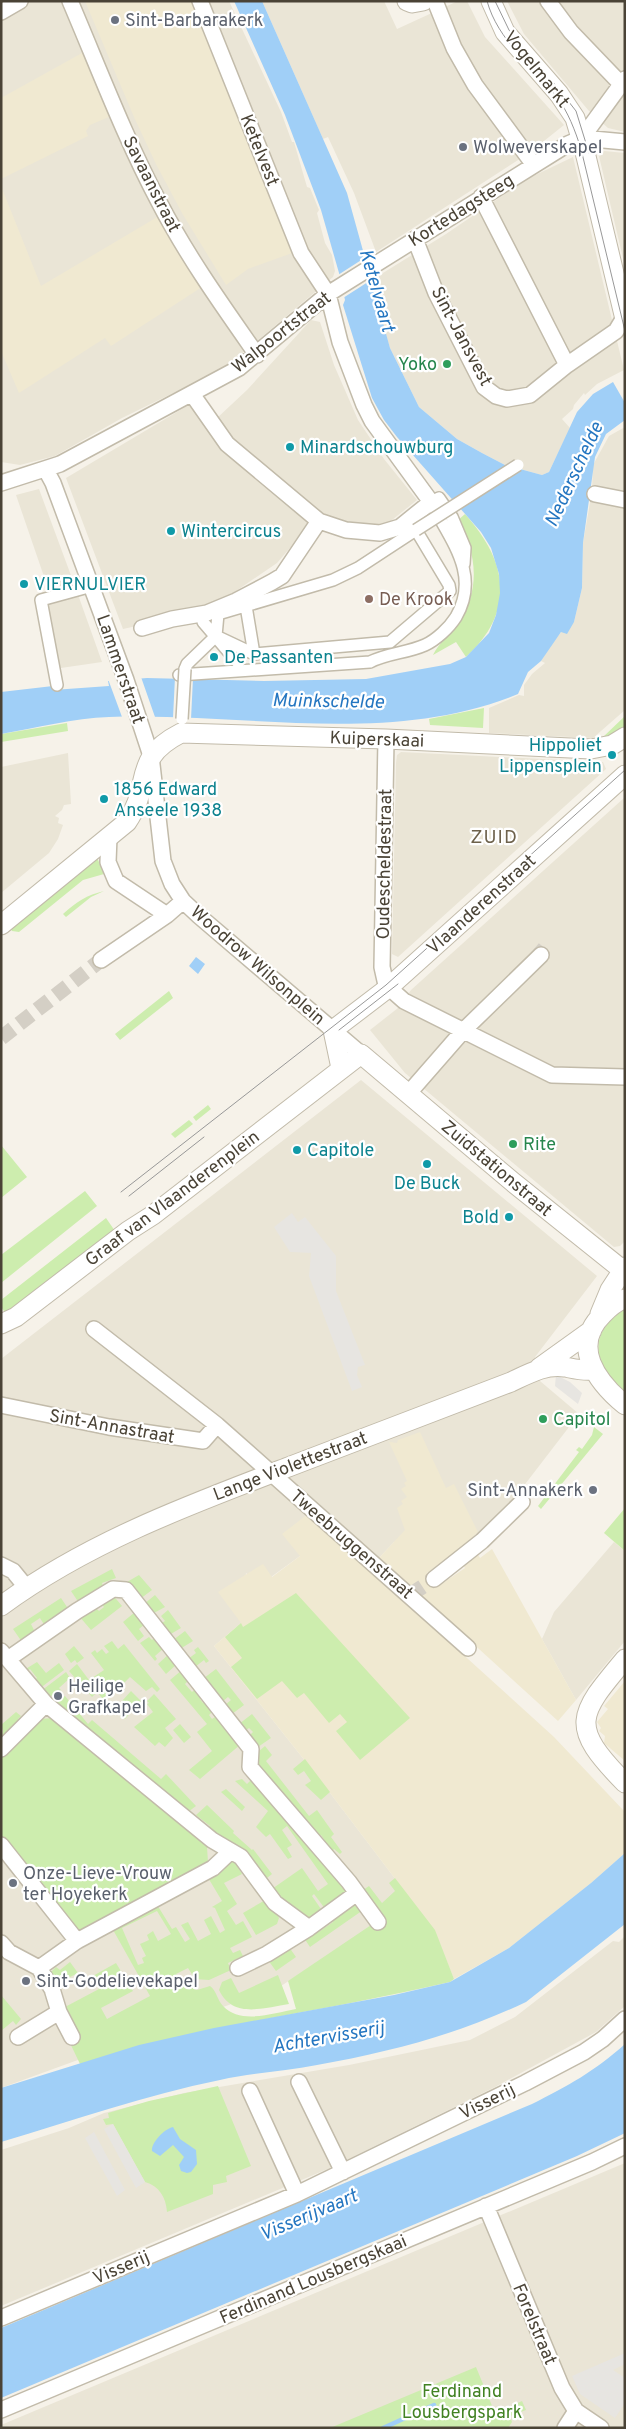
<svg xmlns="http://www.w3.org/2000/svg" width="626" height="2429" font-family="Overpass,sans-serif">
	<rect width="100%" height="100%" fill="#f6f2e9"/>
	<!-- residential -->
	<path fill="#eae5d6" d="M1,1H229L281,112L292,142H294L307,187L310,188L319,210L317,213L325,243L332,255L335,271L333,277L232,362L212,374L122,418L55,456L20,465L1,462Z
		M262,1H384L397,29L458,1H467L485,37L564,125L529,153L376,252L354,193L328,137L323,139Z
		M507,1H625V132L608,128L589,111L524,34Z
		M604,151L625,153V267L599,156Z
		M573,157L624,370L597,384L585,395L584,393L574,405L573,409L562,419L570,428L549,472L542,475L505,465L482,453L457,439L419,407L390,348L370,281L446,234L527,179Z
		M311,320L320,322L334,365L358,420L384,459L417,500L382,528L343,523L320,513L277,563L220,602L141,625L123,629L66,478L192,403L216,419L247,390Z
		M625,427V710L593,738L489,733V708L519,695L524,696V685L532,674L545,663L541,661L550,646L562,631L574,622L582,588L583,543L592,491L593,465L609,436Z
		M39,489L76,589L102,662L54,669L41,614L50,594L16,495Z
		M401,752L603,762L606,769L398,957L392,954L396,763L397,755Z
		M68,753L71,804L64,805L62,810L55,816L59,818L58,823L63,825L58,839L49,853L1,893V767Z
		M624,798L625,1241L620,1246L614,1247L405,1073L370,1030L398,1008L411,990Z
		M361,1080L597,1276L535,1357L540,1381L579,1414L516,1496L498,1515L450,1557L394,1542L379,1558L318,1503L308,1514L300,1556L271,1577L248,1575L246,1573L241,1623L214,1646L321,1781L409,1897L378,1922L281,1986L1,2088V1359Z
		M614,1542L625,1551V1641L576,1700L542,1639L554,1612Z
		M625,1936V2006L596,2032L495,2087L330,2168L1,2306V2150L69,2128L104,2113L184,2093L349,2065L470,2040L515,2017L613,1941L619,1942Z
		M625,2163V2428H1V2425Z"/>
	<!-- education -->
	<path fill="#f0e9d1" d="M85,1H195L295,252L248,269L226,285L182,213L156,164L134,117Z
		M82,53L111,116L90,125L86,131L88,136L1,179V98Z
		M1,186L41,286L159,216L202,287L111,346L105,338L19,393L1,351Z
		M420,1432L446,1488L454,1484L478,1532L450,1557L427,1573L440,1585L465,1568L463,1565L477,1553L480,1558L492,1549L576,1700L558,1721L379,1558L405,1530L397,1508L403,1504L401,1501L407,1497L401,1489L406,1486L404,1483L407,1481L389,1442L397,1443L398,1440Z
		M308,1514L554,1737L625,1812V1853L591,1883L509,1948L454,1979L434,1930L321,1781L214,1646L241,1623L218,1592L263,1564L272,1577L300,1556L282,1534Z
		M625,1681V1761L604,1743L605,1736L599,1731L601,1728L597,1722L608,1709L604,1706Z"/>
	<!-- green -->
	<path fill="#cdedae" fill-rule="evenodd" d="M465,514C508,562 516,611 466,657L456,642L433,655C438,643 452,634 459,622C480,591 478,552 457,521Z
		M484,708L483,728L430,725L429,719Z
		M625,716V728L618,735L602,738Z
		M67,723L68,731L1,742V734Z
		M96,855L104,874L83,880L19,932L12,931L9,926Z
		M104,891L91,897L66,917L63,914C76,902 87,895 104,891Z
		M169,991L173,998L120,1040L115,1034Z
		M208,1105L211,1109L196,1121L193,1117Z
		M189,1120L193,1124L175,1138L171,1134Z
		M1,1145L27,1177L1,1198Z
		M85,1191L97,1206L1,1283V1255Z
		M106,1218L115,1231L7,1315L1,1307V1300Z
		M625,1309V1392C593,1365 586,1334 625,1309Z
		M594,1427L603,1434L541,1509L538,1506L579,1452L576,1450L579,1447L582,1449L592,1435Z
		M625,1508V1551L604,1533Z
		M112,1569L116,1578L102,1583L104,1589L79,1603L71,1591Z
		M139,1575L152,1590L140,1599L127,1582Z
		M296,1593L410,1718L360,1760L336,1731L347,1722L340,1714L329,1723L304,1693L297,1698L282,1681L257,1699L231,1667L242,1658L225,1637L241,1623L243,1627Z
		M112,1594L122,1606L91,1630L79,1616L90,1609L93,1612L97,1609L99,1611L104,1607L100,1602Z
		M155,1595L165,1607L152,1614L144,1604Z
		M61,1598L69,1610L45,1626L40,1618L31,1624L35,1632L22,1642L13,1629Z
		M168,1610L181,1628L169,1635L160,1624L165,1621L161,1616Z
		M135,1612L145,1624L139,1629L144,1636L138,1641L123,1622Z
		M185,1631L193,1641L180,1649L173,1640Z
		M149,1637L152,1640L155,1637L164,1648L155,1656L157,1659L155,1661L140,1643Z
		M112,1641L118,1649L124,1644L160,1689L157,1692L152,1687L146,1691L130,1677L120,1687L117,1685L103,1699L97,1692L92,1697L69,1671L77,1664L89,1680L104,1670L91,1653L95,1650L97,1653L102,1649L106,1654L109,1652L104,1646Z
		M74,1646L84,1658L77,1663L75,1660L71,1663L65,1654Z
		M198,1647L209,1661L206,1663L204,1660L195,1667L188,1659L196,1653L194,1650Z
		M169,1654L177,1664L166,1674L158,1664Z
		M37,1662L46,1673L59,1663L64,1670L39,1689L33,1681L37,1678L30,1669L26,1672L24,1670Z
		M216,1669L244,1705L232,1714L225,1705L231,1700L228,1697L222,1702L204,1678Z
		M182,1670L189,1680L185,1684L192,1692L196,1688L203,1696L200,1699L203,1703L206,1700L214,1710L209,1715L212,1719L218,1715L241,1744L200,1779L189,1770L212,1751L197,1732L207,1724L170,1680Z
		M66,1672L70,1678L59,1688L61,1690L59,1692L57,1691L50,1697L41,1691Z
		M131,1691L141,1701L125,1719L114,1710Z
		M154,1694L176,1719L165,1728L173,1738L165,1747L159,1742L155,1746L134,1727L153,1712L147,1704L149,1703L147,1701Z
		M65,1696L88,1724L92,1720L161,1779L166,1774L196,1806L188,1812L55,1702Z
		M16,1712L21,1716L18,1719L20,1721L1,1741L3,1731L1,1725Z
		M252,1714L271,1738L258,1747L249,1736L253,1732L249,1728L245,1731L239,1724Z
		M53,1718L207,1847L208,1862L79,1932L1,1835V1757L39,1719Z
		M180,1724L191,1737L184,1743L173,1730Z
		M265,1746L272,1755L266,1761L309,1816L317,1810L334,1834L331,1837L342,1852L340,1854L334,1849L331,1853L321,1844L325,1841L321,1835L316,1839L307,1828L310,1824L306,1819L302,1822L296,1815L299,1812L295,1806L291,1809L284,1801L287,1798L280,1789L276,1792L256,1769L258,1752Z
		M305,1759L330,1792L321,1800L305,1785L311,1781L304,1771L298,1775L293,1769Z
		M242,1779L247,1784L251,1780L262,1790L345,1887L347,1892L326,1910L314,1894L312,1896L323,1912L310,1921L269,1891L302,1868L318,1891L328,1884L287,1826L282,1830L292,1845L287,1848L292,1857L288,1859L270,1834L266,1837L256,1827L268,1811L235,1781Z
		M226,1789L245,1807L242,1811L221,1792Z
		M207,1805L234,1831L233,1833L252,1850L253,1849L272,1874L262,1882L208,1829L210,1826L196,1815Z
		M234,1860L242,1874L224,1883L237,1904L227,1911L236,1925L243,1921L252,1937L230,1948L233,1953L240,1950L243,1956L228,1963L231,1970L209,1980L195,1979L188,1968L176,1974L188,1986L197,1990L210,1986C217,1991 217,2000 223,2006C241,2025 273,2013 296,2009L288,1981L380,1919L363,1890L369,1886L382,1903L395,1891L389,1883L395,1878L435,1930L454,1979L450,1982C326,2011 201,2026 80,2064L69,2041L76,2033L65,2007L99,1989L91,1977L116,1963L133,1991L101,2008L107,2019L150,1996L112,1928L156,1903L172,1929L176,1927L185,1942L190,1939L181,1925L188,1922L198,1941L211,1934L204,1920L211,1916L220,1933L225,1930L215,1908L212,1907L222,1901L207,1876ZM157,1911L171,1934L158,1941L153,1931L147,1935L149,1940L140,1944L146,1956L142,1958L144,1963L138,1965L122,1928Z
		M267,1899L279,1918L277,1924L256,1935L243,1913Z
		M359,1899L366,1908L310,1947L304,1938L318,1928L320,1931L333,1922L331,1919Z
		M289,1947L296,1957L276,1971L268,1960Z
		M70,1962L78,1973L54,1985L49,1974L56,1967L60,1970Z
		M278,1975L289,2004C263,2008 233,2019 219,1990L222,1982L231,1978L239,1993Z
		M1,1995L21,2019L16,2025L13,2021L1,2031Z
		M218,2086L251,2166L226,2176L227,2182L213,2185V2194L167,2212C166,2197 159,2186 145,2182L113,2124L106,2125L103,2119L109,2118L108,2113L149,2101Z
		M476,2367L495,2413L522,2401L526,2410L510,2416L512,2422L508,2428H330Z"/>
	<!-- parking -->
	<path fill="#e7e5e1" d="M292,1213L298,1222L305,1217L336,1256V1291L365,1365L358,1367L357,1375L362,1387L352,1391L309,1276L311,1253L290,1252L274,1227Z
		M556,1375L570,1382L582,1393L578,1404L555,1386Z
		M113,2124L145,2182L136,2188L104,2129Z
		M94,2132L125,2190L117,2196L85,2138Z
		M625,2353V2364L613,2370L625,2378V2403L615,2418L580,2394L572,2376Z"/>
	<!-- water -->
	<path fill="#a0cff7" d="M234,1H262L347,193L390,348L419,407L457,439L482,453L505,465L542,475L549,472L577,412L593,394L613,382L625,403V420L606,434L595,457L583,543L582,588L574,622L567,634L561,632L541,661L528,672L518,694C388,747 245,712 109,717C74,718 36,728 1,734V692L53,686V690L109,686L108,681L147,678L264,681L366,679L450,664L466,657L489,633L496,615L500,593L499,574L491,548L481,532L397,437L384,420L372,398L343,305L345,300L339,273L321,210L285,115Z
		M196,957L205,964L198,974L189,966Z
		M625,1853V1924L526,2002C459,2034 390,2052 317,2065C285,2071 252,2073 220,2080C146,2095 74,2120 1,2142V2088L139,2045L214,2028L394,1995L450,1982L509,1948L591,1883Z
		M625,2044V2133L621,2135L577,2156L1,2398V2328L532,2104C568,2086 595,2071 625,2044Z
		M173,2127L180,2139L196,2150L197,2164L191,2172L187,2173L181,2171L179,2165L184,2157L173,2145L160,2156L152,2151C151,2143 164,2129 173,2127Z"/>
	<!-- pier -->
	<path fill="#f6f2e9" d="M366,257L371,280L343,298L338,275Z
		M141,677L155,717H122L108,679Z
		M175,677L193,678L191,719L173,718Z"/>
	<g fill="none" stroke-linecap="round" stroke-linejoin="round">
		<!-- stream -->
		<path stroke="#a0cff7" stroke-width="4.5" d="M383,2428L434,2405"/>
		<!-- minor-tunnel -->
		<path stroke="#d4cfc5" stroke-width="15" stroke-dasharray="15 8" stroke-linecap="butt" d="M534,949L541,955L549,950
			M1,1038L101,960
			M410,1595L434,1579"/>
		<defs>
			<path id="pedestrian" d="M246,606L254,654
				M203,622L238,663
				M185,669L187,664L216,636L218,614L333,580L358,568L416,530L449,585L450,591L390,642L254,654L216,636
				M179,675L370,662C388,653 407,653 425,645C436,640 449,628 456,617C481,574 450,540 431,502L439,498L452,517L465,548L464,564
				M57,685L41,600L92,586"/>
			<path id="minor" d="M70,1C99,69 125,138 159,202C187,256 222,305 257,355
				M435,1L454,48L475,85L534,165
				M548,1L571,32L621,84
				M1,12L20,1
				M582,138L625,79
				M481,197L567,365
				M415,239L436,293L484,387L496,396L507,399L530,395L567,365L616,331L625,316
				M192,394L227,444L319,521L346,530L380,533L400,527L431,502L372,421L364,405L340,342L328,294L301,253L200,1
				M46,470L53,483L126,680L151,756L163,861L172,884L183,901L199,916L361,1054
				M1,483L60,464L239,368L328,294L568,144L582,138L625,142
				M595,494L625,500
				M142,628L172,619L207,613L236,601L272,582L282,576L319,521
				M386,739L382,967L386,985L404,1001L552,1075L625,1077
				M109,837L108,862L116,881L167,915L183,901
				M101,960L167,915
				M408,1094L463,1031L541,955
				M94,1329L217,1425L468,1648
				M1,1405L109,1427L203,1441L217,1425
				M1,1565L13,1571L26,1587
				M434,1579L482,1541L522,1502
				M1,1651L46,1704L212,1840L241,1857L275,1903L309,1928L267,1954L238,1968
				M8,1659L77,1611L113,1589L126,1590L251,1749L250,1767L349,1882L378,1922
				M1,1749L46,1704
				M1,1845L77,1941
				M309,1928L357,1893
				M1,1943L9,1952L39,1968L52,1989L59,2012L72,2037
				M39,1968L77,1941L213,1868L231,1851
				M18,2037L59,2012
				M299,2082L343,2172
				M250,2091L297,2194
				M486,2206L562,2388L576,2411L601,2428
				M1,2318L297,2194L525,2083L584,2052L603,2039L625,2019
				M1,2410L592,2162L625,2146
				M565,2428L576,2411"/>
			<path id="tertiary" d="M407,1L412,3L423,1
				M491,1L505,32L559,94L575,118L584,148L625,319
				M1,925L127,822C153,784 130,759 181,733L386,739L591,749L612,745L625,737
				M341,1068L333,1030L388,988L625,775
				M625,1299C616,1301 609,1308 603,1314C570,1346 597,1382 625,1405
				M600,1314L610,1290L625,1267
				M1,1324L16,1317L128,1231L153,1215L361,1054L514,1183L625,1272
				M539,1368L592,1330
				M1,1606C88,1542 191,1504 291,1466C364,1438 438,1410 511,1382C528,1374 545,1364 565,1367C575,1369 582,1371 593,1370
				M625,1659C577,1716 569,1726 625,1783"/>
		</defs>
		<!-- pedestrian casing -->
		<use href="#pedestrian" stroke="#c2bbaa" stroke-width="14"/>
		<!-- minor casing -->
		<use href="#minor" stroke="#c2bbaa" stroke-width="18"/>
		<!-- tertiary casing -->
		<use href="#tertiary" stroke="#c2bbaa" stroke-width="21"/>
		<!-- pedestrian -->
		<use href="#pedestrian" stroke="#fff" stroke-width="11"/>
		<!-- minor -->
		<use href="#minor" stroke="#fff" stroke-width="15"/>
		<!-- tertiary -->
		<use href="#tertiary" stroke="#fff" stroke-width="19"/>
		<!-- tram -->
		<path stroke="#989898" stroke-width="1" d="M487,1C498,41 532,65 557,97C568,112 575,130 581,149L625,331
			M495,1L509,30L525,51
			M554,83L576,111L589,153
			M339,1030L398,984
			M121,1192L386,985L625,770
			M129,1196L204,1137"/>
		<defs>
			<path id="pedestrian-bridge" d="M416,530L518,465
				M182,719L185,669"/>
		</defs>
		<!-- pedestrian-bridge casing -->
		<use href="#pedestrian-bridge" stroke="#c2bbaa" stroke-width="14" stroke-linecap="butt"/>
		<!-- pedestrian-bridge -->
		<use href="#pedestrian-bridge" stroke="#fff" stroke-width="11"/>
	</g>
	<!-- markers -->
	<g fill="#6b7280" stroke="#fff" stroke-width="2">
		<circle cx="115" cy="20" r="5"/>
		<circle cx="463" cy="147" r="5"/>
		<circle cx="593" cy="1490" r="5"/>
		<circle cx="58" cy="1696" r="5"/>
		<circle cx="13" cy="1883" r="5"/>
		<circle cx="26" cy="1981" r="5"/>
	</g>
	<g fill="#2e9e5b" stroke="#fff" stroke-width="2">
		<circle cx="447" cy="364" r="5"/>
		<circle cx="513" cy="1144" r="5"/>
		<circle cx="543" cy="1419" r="5"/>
	</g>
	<g fill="#0f9aa8" stroke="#fff" stroke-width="2">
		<circle cx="290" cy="447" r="5"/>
		<circle cx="171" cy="531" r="5"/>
		<circle cx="24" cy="584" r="5"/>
		<circle cx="214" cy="657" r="5"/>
		<circle cx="612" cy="755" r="5"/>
		<circle cx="104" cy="799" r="5"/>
		<circle cx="297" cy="1150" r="5"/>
		<circle cx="427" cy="1164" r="5"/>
		<circle cx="509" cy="1217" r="5"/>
	</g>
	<circle fill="#8d6e63" stroke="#fff" stroke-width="2" cx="369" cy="599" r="5"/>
	<g text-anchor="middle" stroke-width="4.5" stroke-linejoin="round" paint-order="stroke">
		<!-- worship labels -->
		<g font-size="18" fill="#5b616d" stroke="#fff" text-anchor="start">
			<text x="125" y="26">Sint-Barbarakerk</text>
			<text x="473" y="153">Wolweverskapel</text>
			<text x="583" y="1496" text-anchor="end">Sint-Annakerk</text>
			<text x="68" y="1692">Heilige<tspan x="68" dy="21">Grafkapel</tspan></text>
			<text x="23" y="1879">Onze-Lieve-Vrouw<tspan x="23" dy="21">ter Hoyekerk</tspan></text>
			<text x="36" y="1987">Sint-Godelievekapel</text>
		</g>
		<!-- street labels -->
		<g font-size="18" fill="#4a4336" stroke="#fff">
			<text transform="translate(537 69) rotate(51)" y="6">Vogelmarkt</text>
			<text transform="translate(260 150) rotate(68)" y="6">Ketelvest</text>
			<text transform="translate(152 184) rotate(63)" y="6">Savaanstraat</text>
			<text transform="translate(461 210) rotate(-32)" y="6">Kortedagsteeg</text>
			<text transform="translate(281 332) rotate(-38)" y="6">Walpoortstraat</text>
			<text transform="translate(462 336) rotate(62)" y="6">Sint-Jansvest</text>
			<text transform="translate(121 669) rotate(71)" y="6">Lammerstraat</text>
			<text transform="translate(377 739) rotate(2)" y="6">Kuiperskaai</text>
			<text transform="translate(384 864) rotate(-89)" y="6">Oudescheldestraat</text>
			<text transform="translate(481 904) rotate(-42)" y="6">Vlaanderenstraat</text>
			<text transform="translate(258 965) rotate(41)" y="6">Woodrow Wilsonplein</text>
			<text transform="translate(497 1168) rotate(40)" y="6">Zuidstationstraat</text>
			<text transform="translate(172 1198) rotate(-37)" y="6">Graaf van Vlaanderenplein</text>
			<text transform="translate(112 1426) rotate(10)" y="6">Sint-Annastraat</text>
			<text transform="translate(290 1466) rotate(-21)" y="6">Lange Violettestraat</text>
			<text transform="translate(352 1544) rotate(41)" y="6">Tweebruggenstraat</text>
			<text transform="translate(487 2101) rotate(-26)" y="6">Visserij</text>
			<text transform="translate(121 2267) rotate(-23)" y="6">Visserij</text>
			<text transform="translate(313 2279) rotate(-23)" y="6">Ferdinand Lousbergskaai</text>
			<text transform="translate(535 2324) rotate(67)" y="6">Forelstraat</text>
		</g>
		<!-- leisure labels -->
		<g font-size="18" fill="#27864d" stroke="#fff" text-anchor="start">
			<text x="437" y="370" text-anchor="end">Yoko</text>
			<text x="523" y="1150">Rite</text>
			<text x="553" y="1425">Capitol</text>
		</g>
		<!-- culture labels -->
		<g font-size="18" fill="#0d838f" stroke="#fff" text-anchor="start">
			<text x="300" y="453">Minardschouwburg</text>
			<text x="181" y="537">Wintercircus</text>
			<text x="34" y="590">VIERNULVIER</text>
			<text x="224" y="663">De Passanten</text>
			<text x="602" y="751" text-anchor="end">Hippoliet<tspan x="602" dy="21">Lippensplein</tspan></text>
			<text x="114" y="795">1856 Edward<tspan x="114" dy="21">Anseele 1938</tspan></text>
			<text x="307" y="1156">Capitole</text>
			<text x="427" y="1189" text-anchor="middle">De Buck</text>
			<text x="499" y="1223" text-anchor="end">Bold</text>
		</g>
		<!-- education labels -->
		<g font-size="18" fill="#785e54" stroke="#fff" text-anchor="start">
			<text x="379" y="605">De Krook</text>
		</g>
		<!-- park labels -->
		<g font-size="18" fill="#428223" stroke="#fff">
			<text x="462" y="2397">Ferdinand<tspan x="462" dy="21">Lousbergspark</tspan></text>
		</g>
		<!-- water labels -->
		<g font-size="19" font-style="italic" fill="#2476c1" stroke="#fff">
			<text transform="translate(378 290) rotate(74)" y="7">Ketelvaart</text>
			<text transform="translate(573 474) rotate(-65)" y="7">Nederschelde</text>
			<text transform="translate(328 700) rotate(1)" y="7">Muinkschelde</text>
			<text transform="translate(328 2036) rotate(-10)" y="7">Achtervisserij</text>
			<text transform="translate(308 2214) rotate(-23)" y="7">Visserijvaart</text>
		</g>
		<!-- neighbourhood labels -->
		<g font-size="19" letter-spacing="1" fill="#6e624c" stroke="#fff">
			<text x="494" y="843">ZUID</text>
		</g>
	</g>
	<!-- border -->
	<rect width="626" height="2429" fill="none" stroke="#4a4336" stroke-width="5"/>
</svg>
